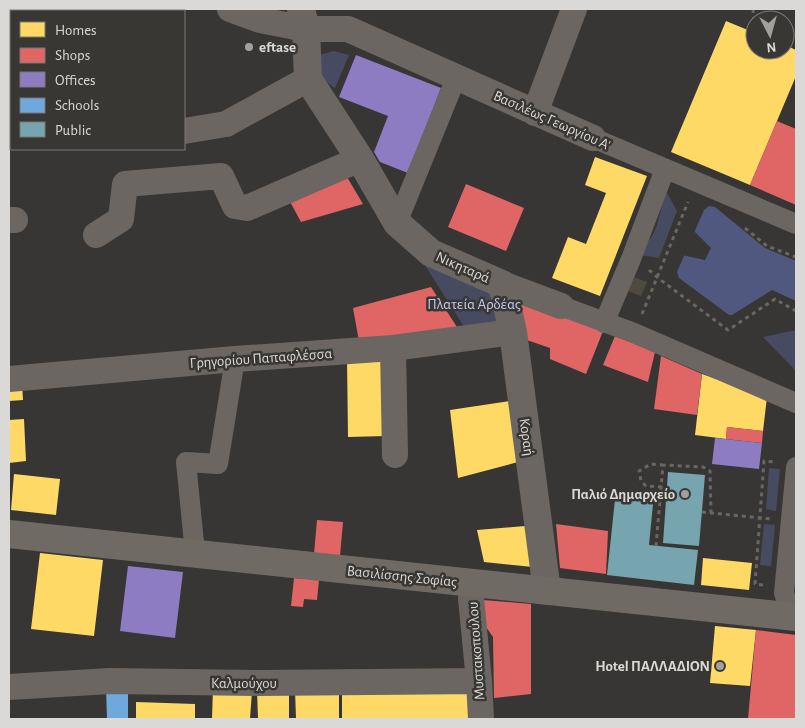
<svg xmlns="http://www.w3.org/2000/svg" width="805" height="728" font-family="'Alegreya Sans',sans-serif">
	<rect width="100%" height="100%" fill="#383634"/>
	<!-- green -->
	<path fill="#474b61" d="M334,51L349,55L335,88C320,78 319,73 319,55Z
		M666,191L677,211L659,258L640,255C643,245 651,240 655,230C660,218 661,204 666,191Z
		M419,256L489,286L506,329L470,336Z
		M796,330V371L763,337Z
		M769,468L780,469L776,511L766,509Z
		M764,524L775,525L771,566L760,565Z"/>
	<!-- water -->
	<path fill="#515880" d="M709,206L715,207L765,248L796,261V301L772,290L732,315H729L679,278L677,272L704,210Z"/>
	<!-- pier -->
	<path fill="#383634" d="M693,230L711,248L705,260L682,255Z"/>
	<!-- homes -->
	<path fill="#ffd966" d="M726,21L755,33V50H785V45L796,50V76L750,185L671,152Z
		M595,157L647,176L600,296L552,278L568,237L586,244L606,193L585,185Z
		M384,357L386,436L348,437L347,358Z
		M702,374L767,397L763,431L727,427L726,439L695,435Z
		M22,383L23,400L9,401V384Z
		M510,401L518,462L458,478L450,410Z
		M24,419L26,461L9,463V420Z
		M14,474L60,479L56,515L11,510Z
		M525,526L533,567L484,562L477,530Z
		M40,553L103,560L94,636L31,629Z
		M703,558L752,563L749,590L701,585Z
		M715,626L756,630L750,686L710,683Z
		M213,688L252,691L250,719H212Z
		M295,689L339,690V719H296Z
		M477,689L478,719H342V690Z
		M257,690H289V719H258Z
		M136,702L195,704V719H136Z"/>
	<!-- shops -->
	<path fill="#e06666" d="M777,121L796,129V205L750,185Z
		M344,172L363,204L301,222L287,196Z
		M466,184L524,208L506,251L448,227Z
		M431,287L457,327L360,347L353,308Z
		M526,299L603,331L586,374L550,359V348L521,338L514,308Z
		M615,336L655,352L648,382L603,365Z
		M661,356L702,374L697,415L654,409Z
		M727,427L763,431L762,443L726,439Z
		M317,520L343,522L340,556L314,554Z
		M556,524L608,531L606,574L560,568Z
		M294,578L319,580L317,600L304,599L303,607L291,606Z
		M483,600L531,604V694L494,698L493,637L486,627Z
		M756,630L796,635V719H748Z"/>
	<!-- offices -->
	<path fill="#8e7cc3" d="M356,55L441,88L408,173L380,162L374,152L388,116L339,97Z
		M715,438L762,443L759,469L712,464Z
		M128,566L183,572L175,638L120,631Z"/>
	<!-- schools -->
	<path fill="#6fa8dc" d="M106,688H128V719H107Z"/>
	<!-- public -->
	<path fill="#76a5af" d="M668,472L705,475L699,546L663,543Z
		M616,490L654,494L649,545L698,550L694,585L607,575Z"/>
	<!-- building -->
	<path fill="#4f4a40" d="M631,276L647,282L641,296L625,290Z"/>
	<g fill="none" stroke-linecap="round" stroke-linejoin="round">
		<!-- path -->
		<path stroke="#696663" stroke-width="3" stroke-dasharray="4 4" stroke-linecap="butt" d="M753,9L755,31
			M745,228L767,246L796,257
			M649,270L658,278L728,330L775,299L796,311
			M642,314L688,202
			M662,487L646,486L641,481L639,471L651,464L663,465
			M702,512L771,519
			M656,546L663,465L703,467L710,471L711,513
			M763,585L755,584L764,461L776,462"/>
		<!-- pedestrian -->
		<path stroke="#6b6661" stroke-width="20" d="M593,138L796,224
			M397,223L456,78
			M561,306L634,333L796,403
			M604,323L631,259L665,169
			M195,553L186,462L218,464L235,359
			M792,617L784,593L796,467"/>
		<!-- minor -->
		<path stroke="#6b6661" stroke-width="26" d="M230,9L260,20L306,29H348L593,138
			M535,113L574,9
			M184,131L226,124L308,79
			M9,220H15
			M96,235L121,219L125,184L221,176L235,206L247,208L360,159
			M502,284L561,306
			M393,348L395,455
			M9,379L235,359L393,348L513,332
			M472,583L471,598L479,681L481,719
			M9,687L110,681L260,683L479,681"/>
		<!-- tertiary -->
		<path stroke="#6b6661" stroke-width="28" d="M301,9L306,29L308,79L360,159L397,223L431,253L502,284L513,332L547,591"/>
		<!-- secondary -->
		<path stroke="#6f6a63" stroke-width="28" d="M9,534L796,617"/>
	</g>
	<!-- markers -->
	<g fill="#a2a09e" stroke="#393733" stroke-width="2">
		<circle cx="249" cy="47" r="5"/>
		<circle cx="685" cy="494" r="5"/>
		<circle cx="720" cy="666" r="5"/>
	</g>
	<g text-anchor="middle" stroke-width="5" stroke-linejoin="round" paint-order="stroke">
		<!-- poi labels -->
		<g font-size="15" font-weight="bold" fill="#dbd9d7" stroke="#393733" text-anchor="end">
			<text x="259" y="52" text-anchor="start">eftase</text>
			<text x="675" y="499">Παλιό Δημαρχείο</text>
			<text x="710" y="671">Hotel ΠΑΛΛΑΔΙΟΝ</text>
		</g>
		<!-- street labels -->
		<g font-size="15" fill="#dbd9d7" stroke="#393733">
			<text transform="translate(552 120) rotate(24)" y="5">Βασιλέως Γεωργίου Α'</text>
			<text transform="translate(463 267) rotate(24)" y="5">Νικηταρά</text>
			<text transform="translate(261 358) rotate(-4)" y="5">Γρηγορίου Παπαφλέσσα</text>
			<text transform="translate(527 437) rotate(82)" y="5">Κοραή</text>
			<text transform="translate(402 576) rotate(6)" y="5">Βασιλίσσης Σοφίας</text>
			<text transform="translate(476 651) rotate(-94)" y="5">Μυστακοπούλου</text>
			<text x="244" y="688">Καλμούχου</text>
		</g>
		<!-- park labels -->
		<g font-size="15" fill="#c3cbf7" stroke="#393733">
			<text x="474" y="309">Πλατεία Αρδέας</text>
		</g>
	</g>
	<!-- border -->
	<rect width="805" height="728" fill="none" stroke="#dbd9d7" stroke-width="20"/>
	<!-- legend -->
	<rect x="10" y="10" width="175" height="140" fill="#393733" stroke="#7a7875"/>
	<rect x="20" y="22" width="25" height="15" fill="#ffd966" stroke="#7a7875"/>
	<text x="55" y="35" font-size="15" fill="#dbd9d7">Homes</text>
	<rect x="20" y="48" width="25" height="15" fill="#e06666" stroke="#7a7875"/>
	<text x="55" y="60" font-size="15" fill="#dbd9d7">Shops</text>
	<rect x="20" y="72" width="25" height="15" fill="#8e7cc3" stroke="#7a7875"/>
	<text x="55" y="85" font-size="15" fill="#dbd9d7">Offices</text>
	<rect x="20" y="98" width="25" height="15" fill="#6fa8dc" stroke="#7a7875"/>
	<text x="55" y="110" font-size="15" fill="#dbd9d7">Schools</text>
	<rect x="20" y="122" width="25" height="15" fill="#76a5af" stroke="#7a7875"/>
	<text x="55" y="135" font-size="15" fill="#dbd9d7">Public</text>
	<!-- north arrow -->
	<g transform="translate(770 35) rotate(174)"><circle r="24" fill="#393733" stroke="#7a7875"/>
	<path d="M0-4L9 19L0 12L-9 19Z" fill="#a2a09e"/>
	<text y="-8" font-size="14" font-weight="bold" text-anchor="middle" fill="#dbd9d7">N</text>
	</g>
</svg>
